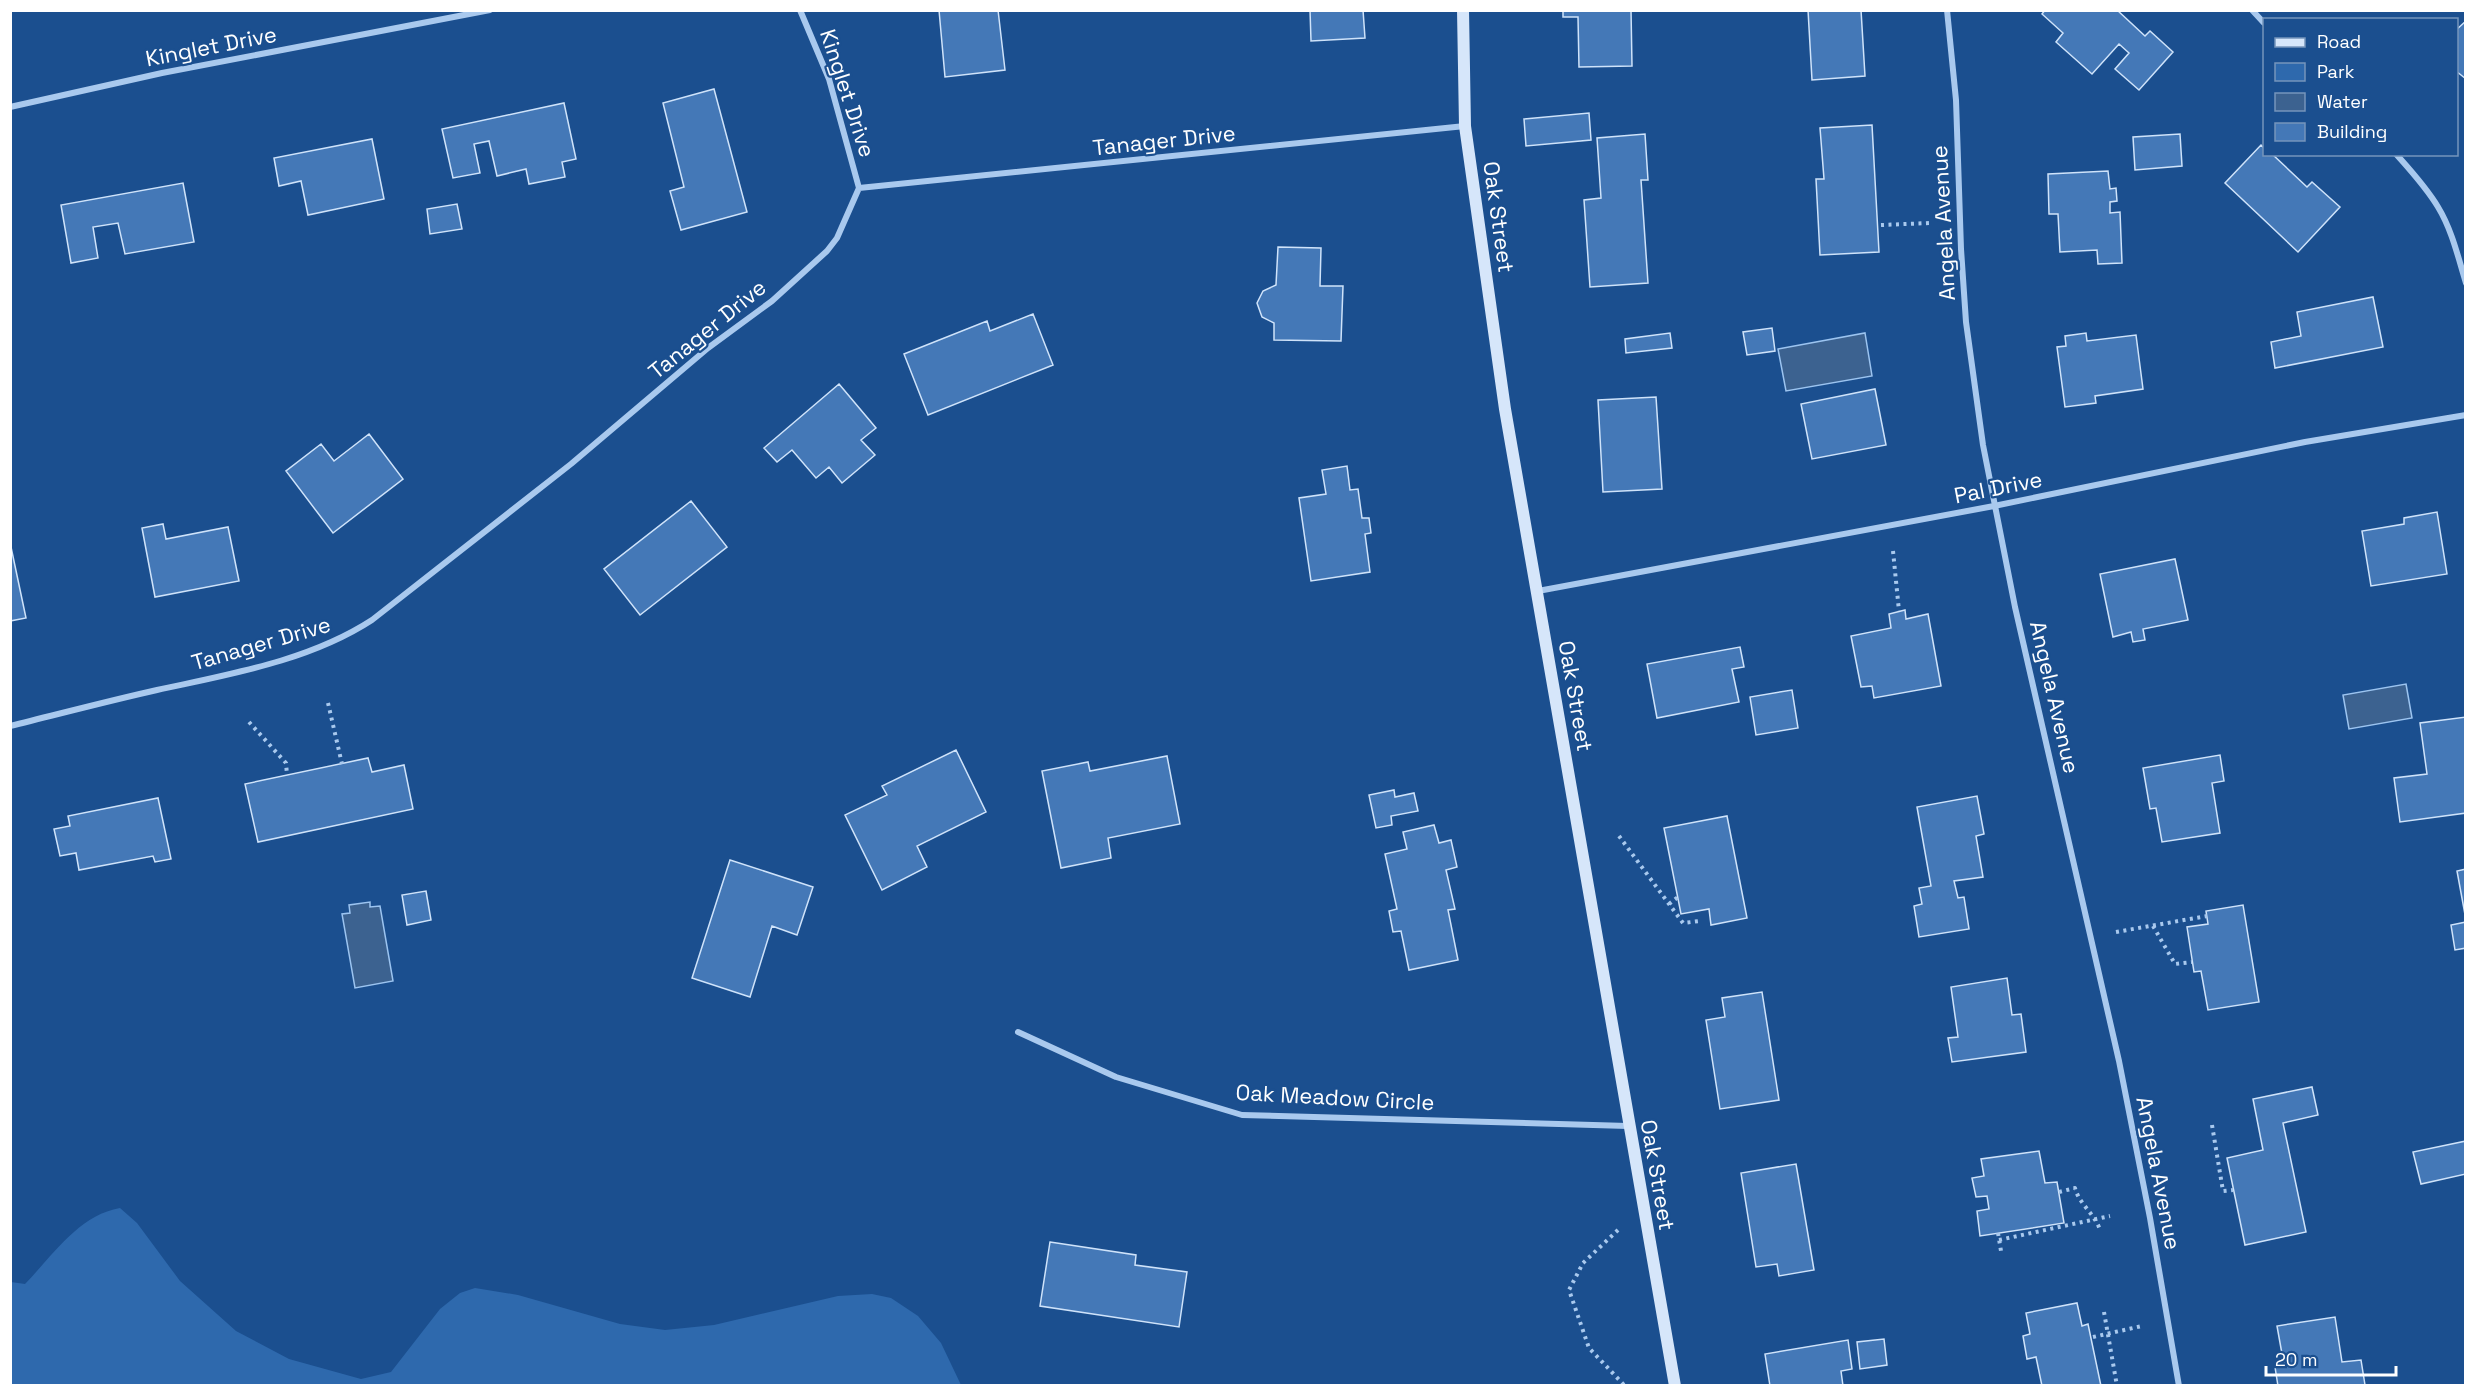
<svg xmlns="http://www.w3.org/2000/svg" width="2476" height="1396" font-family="'Space Grotesk',sans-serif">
	<rect width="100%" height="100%" fill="#1b4f8f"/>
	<!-- green -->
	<path fill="#2e69ad" d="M120,1208L137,1223L180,1281L236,1331L289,1359L361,1379L391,1372L440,1309L460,1293L475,1288L518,1295L620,1324L665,1330L714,1325L838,1296L872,1294L891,1298L918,1316L941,1343L961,1385H11V1282L25,1284C53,1255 79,1215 120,1208Z"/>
	<!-- water -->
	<path fill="#3c6290" stroke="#9cc4f0" stroke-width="1.5" d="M1865,333L1872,376L1786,391L1778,349Z
		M2406,684L2412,718L2349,729L2343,695Z
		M370,902V907L380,906L393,981L355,988L342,914L350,913L349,905Z"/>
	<!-- building -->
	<path fill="#4478b7" stroke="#cfe3fa" stroke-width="1.5" d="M939,10H998L1005,70L945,77Z
		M1310,10H1363L1365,38L1311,41Z
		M1563,10H1631L1632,66L1579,67L1578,17H1563Z
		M1808,10H1861L1865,76L1812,80Z
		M2045,10H2117L2145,36L2150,31L2173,52L2139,90L2115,69L2129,53L2119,44L2092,74L2056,42L2063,33L2042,14Z
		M2466,21V79L2456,71V30Z
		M714,89L747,212L681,230L670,191L684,187L663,103Z
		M564,103L576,159L562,162L565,177L529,184L526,169L497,176L489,141L474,144L480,173L453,178L442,129Z
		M1589,113L1591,140L1526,146L1524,119Z
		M1872,125L1879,252L1820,255L1816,179H1824L1820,128Z
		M1645,134L1648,180H1641L1648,283L1590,287L1584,200L1601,198L1597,138Z
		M2180,134L2182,166L2135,170L2133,137Z
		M372,139L384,199L308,215L301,181L279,186L274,158Z
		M2261,145L2264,148V154H2272L2307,187L2312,182L2340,207L2298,252L2225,183Z
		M2108,171L2110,189L2116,188L2117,201L2110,202V213L2120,212L2122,263L2098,264L2097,250L2060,252L2058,214H2049L2048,174Z
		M183,183L194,242L125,254L118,223L93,227L98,258L71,263L61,205Z
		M457,204L462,229L430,234L427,209Z
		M1278,247L1321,248L1320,286H1343L1341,341L1274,340V323L1262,317L1257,303L1263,291L1276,285Z
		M2373,297L2383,347L2275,368L2271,342L2301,336L2297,312Z
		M1033,314L1053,365L928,415L904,354L987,321L990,331Z
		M1772,328L1775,351L1747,355L1743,332Z
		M1670,333L1672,348L1626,353L1625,339Z
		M2086,333L2087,341L2136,335L2143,389L2095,396L2096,403L2065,407L2057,347L2066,346L2065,336Z
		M839,384L876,428L861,440L875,455L842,483L829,467L816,478L792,450L777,462L764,448Z
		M1875,389L1886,445L1812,459L1801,404Z
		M1656,397L1662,489L1603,492L1598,400Z
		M369,434L403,479L333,533L286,471L321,444L334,461Z
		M1347,466L1350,490L1358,489L1362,518H1369L1371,533L1365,534L1370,572L1311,581L1299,498L1326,494L1322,470Z
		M691,501L727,547L640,615L604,569Z
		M2437,512L2447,574L2371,586L2362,531L2404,524V518Z
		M163,524L166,539L228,527L239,581L155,597L142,528Z
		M11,547L26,618L10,621V547Z
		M2175,559L2188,620L2143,629L2145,640L2133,642L2131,632L2113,637L2100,574Z
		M1905,610L1906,619L1928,614L1941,686L1874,698L1872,686L1861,687L1851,636L1891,628L1889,614Z
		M1740,647L1744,667L1732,669L1739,702L1657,718L1647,664Z
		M1792,690L1798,728L1756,735L1750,697Z
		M2466,717V813L2400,822L2394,778L2427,774L2420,723Z
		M956,750L986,812L917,846L927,867L882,890L845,815L887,795L882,786Z
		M2220,755L2224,781L2212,783L2220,833L2162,842L2156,808L2150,809L2143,768Z
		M1167,756L1180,824L1108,838L1111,858L1061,868L1042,771L1088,762L1090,771Z
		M368,758L372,772L404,765L413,809L258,842L245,784Z
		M1394,790L1395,797L1414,793L1418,811L1391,816L1392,825L1376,828L1369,795Z
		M1977,796L1984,834L1976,836L1983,877L1954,881L1958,898L1964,897L1969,929L1919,937L1914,906L1922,904L1919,888L1931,886L1917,807Z
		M158,798L171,859L155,862L153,856L79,870L76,853L60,856L54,829L70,826L68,816Z
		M1727,816L1747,918L1711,925L1709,909L1681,914L1664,828Z
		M1434,825L1439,843L1451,840L1457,867L1446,870L1455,909L1448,910L1458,960L1409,970L1401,931L1393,932L1389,911L1397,909L1385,854L1407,849L1403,832Z
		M730,860L813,887L797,935L772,926L750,997L692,978Z
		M2466,869V920L2457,871Z
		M426,891L431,920L407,925L402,895Z
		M2243,905L2259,1002L2208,1010L2201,971L2194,972L2187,927L2208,924L2206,911Z
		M2466,922V948L2455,950L2451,925Z
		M2007,978L2012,1015L2021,1014L2026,1052L1952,1062L1948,1038L1958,1037L1951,987Z
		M1762,992L1779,1100L1720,1109L1706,1020L1725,1017L1722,998Z
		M2312,1087L2318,1115L2283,1123L2306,1232L2245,1245L2227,1158L2263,1150L2253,1099Z
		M2466,1141V1174L2421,1184L2413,1152Z
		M2039,1151L2045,1183L2057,1182L2064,1223L1980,1236L1977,1211L1989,1209L1987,1196L1976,1197L1972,1178L1984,1176L1981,1159Z
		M1796,1164L1814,1270L1779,1276L1777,1264L1756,1267L1741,1173Z
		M1050,1242L1136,1255L1135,1265L1187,1272L1179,1327L1040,1306Z
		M2077,1303L2082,1326L2088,1324L2101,1386H2042L2036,1357L2027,1359L2023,1336L2030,1334L2026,1313Z
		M2335,1317L2342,1362L2361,1360L2365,1385L2278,1386L2275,1367L2284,1365L2277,1326Z
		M1884,1339L1887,1365L1860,1369L1857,1342Z
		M1848,1340L1852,1369L1841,1371L1843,1386H1770L1765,1354Z"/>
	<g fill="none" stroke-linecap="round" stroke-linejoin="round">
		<!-- path -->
		<path stroke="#a9c9ee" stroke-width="4" stroke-dasharray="3 4.5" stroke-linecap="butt" d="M1881,225L1930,223
			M1893,551L1899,611
			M328,703L342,764
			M249,722L286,763L287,775
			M1619,836L1683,923L1700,921
			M1669,904L1678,897
			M2153,926L2175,964L2192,962
			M2116,932L2207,916
			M2212,1125L2223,1191L2233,1190
			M2059,1192L2075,1188C2079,1204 2095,1214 2100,1230
			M1618,1230L1583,1263L1569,1290L1589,1348L1625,1386
			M1998,1233L2001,1251
			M1999,1240L2110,1216
			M2104,1312L2117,1386
			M2093,1337L2142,1326"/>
		<!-- street -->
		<path stroke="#a9c9ee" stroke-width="6" d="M800,10L829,79L859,188
			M1947,10L1956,100L1961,249L1966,322L1983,445L2015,607L2119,1061L2150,1218L2179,1386
			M2252,10L2264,23
			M10,107L162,73L490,10
			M2396,154C2411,171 2426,187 2438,207C2452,230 2458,257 2466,283
			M1538,591L1994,506L2305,442L2466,415
			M10,726C59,714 108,701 157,690C230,674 309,661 372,620L571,464L708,348L772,301L827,251L837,238L859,188L1465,126
			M1018,1032L1116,1077L1242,1115L1628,1126"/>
		<!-- secondary -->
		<path stroke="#d6e6fa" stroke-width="12" d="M1463,10L1465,126L1505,409L1675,1386"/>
	</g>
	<g text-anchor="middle" stroke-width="4.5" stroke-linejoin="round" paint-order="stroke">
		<!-- street labels -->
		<g font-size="22" fill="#fff" stroke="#1b4f8f">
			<text transform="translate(211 46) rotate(-11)" y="8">Kinglet Drive</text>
			<text transform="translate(848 93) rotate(72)" y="8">Kinglet Drive</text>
			<text transform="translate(1164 140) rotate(-6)" y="8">Tanager Drive</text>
			<text transform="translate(1499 217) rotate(82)" y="8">Oak Street</text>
			<text transform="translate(1943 223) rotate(-93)" y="8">Angela Avenue</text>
			<text transform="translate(707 329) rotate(-39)" y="8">Tanager Drive</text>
			<text transform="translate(1998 487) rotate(-11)" y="8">Pal Drive</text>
			<text transform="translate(261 643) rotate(-16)" y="8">Tanager Drive</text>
			<text transform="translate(1576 696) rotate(80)" y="8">Oak Street</text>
			<text transform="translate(2055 697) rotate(77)" y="8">Angela Avenue</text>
			<text transform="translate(1335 1097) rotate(3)" y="8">Oak Meadow Circle</text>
			<text transform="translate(2159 1173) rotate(79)" y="8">Angela Avenue</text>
			<text transform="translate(1658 1175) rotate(80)" y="8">Oak Street</text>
		</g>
	</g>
	<!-- border -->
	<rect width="2476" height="1396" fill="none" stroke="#ffffff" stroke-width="24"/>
	<!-- legend -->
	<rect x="2263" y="18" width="195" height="138" fill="#1b4f8f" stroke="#7695bc" stroke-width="1.5"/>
	<rect x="2275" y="38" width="30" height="9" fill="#d6e6fa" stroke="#7695bc" stroke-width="1.5"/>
	<text x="2317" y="48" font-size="18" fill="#ffffff">Road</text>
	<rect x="2275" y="63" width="30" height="18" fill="#2e69ad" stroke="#7695bc" stroke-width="1.5"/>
	<text x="2317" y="78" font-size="18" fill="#ffffff">Park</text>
	<rect x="2275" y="93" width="30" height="18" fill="#3c6290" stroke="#7695bc" stroke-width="1.5"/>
	<text x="2317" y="108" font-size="18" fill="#ffffff">Water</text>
	<rect x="2275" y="123" width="30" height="18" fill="#4478b7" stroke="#7695bc" stroke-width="1.5"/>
	<text x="2317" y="138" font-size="18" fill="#ffffff">Building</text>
	<!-- scale -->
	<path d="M2266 1366v9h130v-9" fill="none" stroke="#ffffff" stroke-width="3"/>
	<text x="2275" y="1366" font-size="18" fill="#ffffff" stroke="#1b4f8f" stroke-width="4.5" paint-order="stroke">20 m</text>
</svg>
